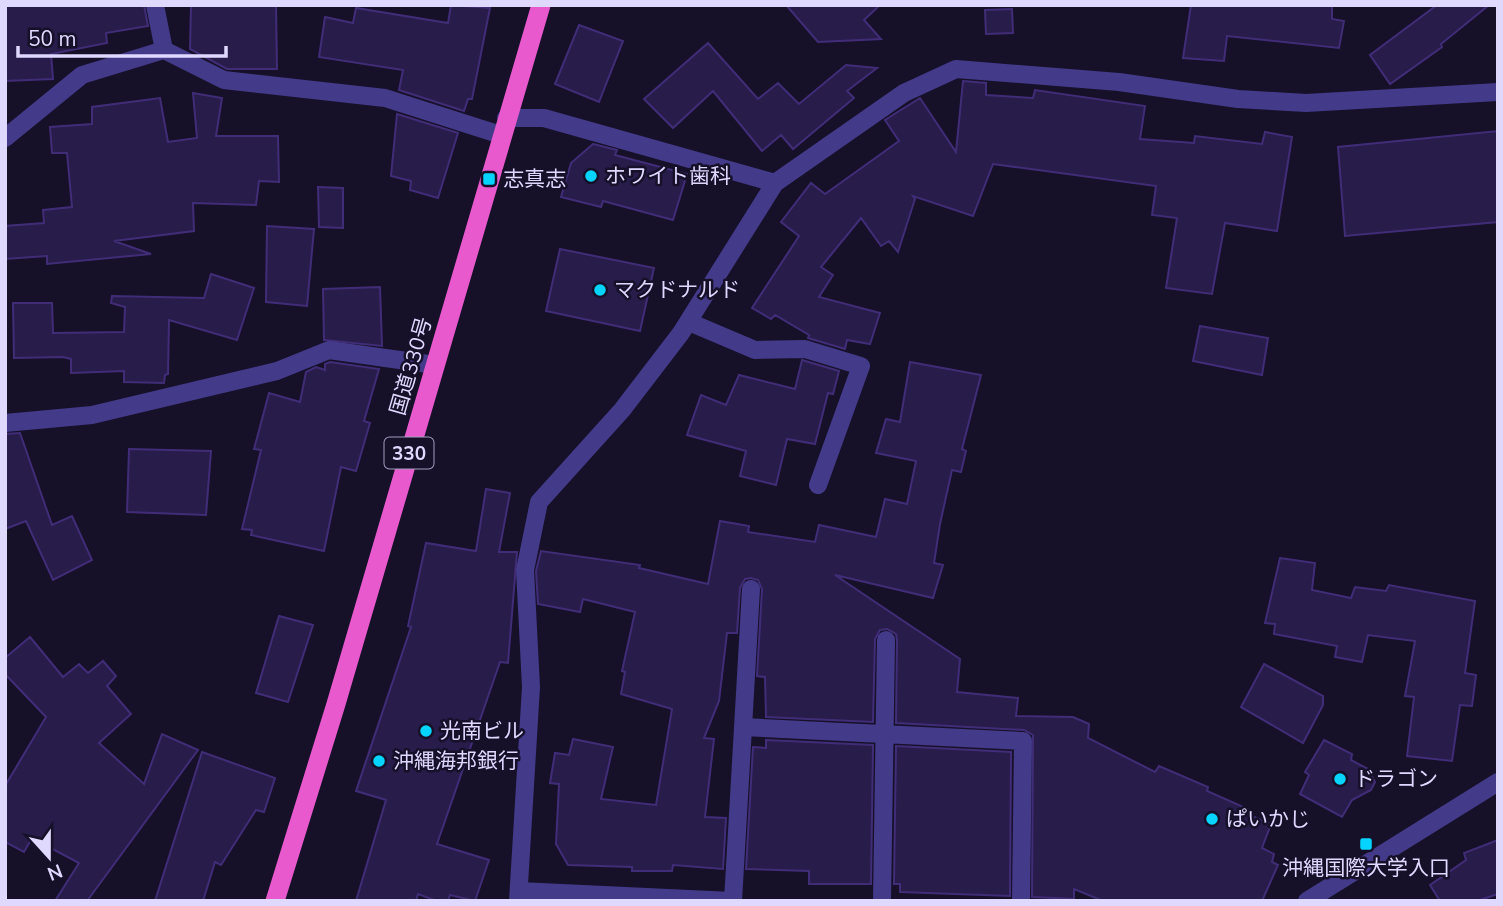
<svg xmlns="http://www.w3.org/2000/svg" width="1503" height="906" font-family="'Nunito Sans','Noto Sans JP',sans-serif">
	<rect width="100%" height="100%" fill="#161029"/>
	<!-- building -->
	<path fill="#281c4b" stroke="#412d77" stroke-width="2" d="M5,5H144L148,26L106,33L107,43L51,54L53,79L5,81Z
		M191,5H276L277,69H227L190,49Z
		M451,5L490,8L472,99H468L464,111L399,90L403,70L319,57L325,17L353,23L356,8L448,23Z
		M786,5H880L864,20L881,39L818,42Z
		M1191,5H1332V19L1344,21L1339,48L1227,36L1224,61L1183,58Z
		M1437,5H1489L1441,44L1442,47L1390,84L1370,55Z
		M1012,9L1013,33L986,34L985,10Z
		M579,25L623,41L599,102L555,84Z
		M708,43L758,99L778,83L799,104L846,65L877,68L847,91L854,98L793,149L781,135L762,151L713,91L673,128L644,99Z
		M963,81L986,83V95L1033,98L1035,90L1145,106L1140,139L1194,143L1195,136L1262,144L1265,132L1292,137L1277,231L1225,223L1212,294L1166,288L1177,218L1152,215L1156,186L993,164L973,216L913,196L915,199L898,252L889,241L881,246L861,218L821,267L833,275L819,297L880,313L870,344L847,340L845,349L808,338L809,335L775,315L771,319L752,308L799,236L781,222L811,183L825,194L899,141L885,120L920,98L956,152Z
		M193,93L222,98L216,136H278L279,182L259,181L256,205L193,203L194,231L114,241L151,254L47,264V256L5,259V226L44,223L43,210L72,207L67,153H52L50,127L92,124V107L160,98L168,142L197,138Z
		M397,114L458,133L438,198L410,190L411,181L391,176Z
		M1498,131V222L1345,236L1338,147Z
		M593,144L617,150L615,155L687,174L673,220L603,201L601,207L561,197L571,163Z
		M318,187L343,188V228L319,227Z
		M267,226L314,229L307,306L266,302Z
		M560,249L654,268L640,331L546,311Z
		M211,274L254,288L237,340L169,320L168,374L165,375L164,383L124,382V371L71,373V359L63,357L14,358L13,303H52L53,333L124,332L125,307L111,303L112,296L204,298Z
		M380,287L382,346L324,340L323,289Z
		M1200,326L1268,338L1262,375L1193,361Z
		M802,360L839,371L833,394L828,393L815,444L787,439L776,485L740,476L746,451L687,435L701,395L726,405L739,375L795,389Z
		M330,362L379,369L364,421L370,423L356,471L341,467L324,551L251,535L252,530L242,529L261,450L254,449L269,393L300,402L306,372L316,367L325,370V364Z
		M910,362L981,375L962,449L966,451L961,472L952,470L940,524L934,563L943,565L933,598L835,575L960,659L957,692L1018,698L1016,716L1073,717L1089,724L1088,738L1155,772L1159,766L1208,787L1207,791L1248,809L1247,814L1271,824L1262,848L1274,854L1272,862L1278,865L1262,901H1103L1074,889V899L1032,897L1033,735L1024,730L896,723L897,640L896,634L887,629L880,630L875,639L873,722L766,717L765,677L757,676L762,589L758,580L751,578L745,579L740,588L737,633H727L719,701L704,738L714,739L705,817L726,818L723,869L673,865L672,871H632V867L568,865L556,844L559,784L550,783L555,753L569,755L573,739L613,747L601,799L656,805L672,709L621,694L625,672L622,671L635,612L583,599L580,612L538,604L536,571L541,551L640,565L639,568L708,584L720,521L749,526L748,532L815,542L819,525L876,537L885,499L907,504L916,461L876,453L886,419L900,422Z
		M20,433L52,525L72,516L92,560L53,580L26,521L5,529V434Z
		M129,449L211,451L206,515L127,512Z
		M486,489L510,493L499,552H517L508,663L500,662L437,844L489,860L475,901L450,895L448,901H437L418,894L416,901H356L386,800L356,791L411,627L408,626L426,543L476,551Z
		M1280,558L1315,563L1312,590L1351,598L1355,587L1386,591L1389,585L1475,601L1465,673L1476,675L1472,706L1460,705L1452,761L1407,756L1414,697L1405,696L1415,641L1368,635L1362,662L1335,657L1337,646L1274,634L1275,624L1265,623Z
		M279,616L313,625L288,702L256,693Z
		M30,637L63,677L79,664L88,673L103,661L116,676L107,686L131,714L99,743L144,784L162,734L198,750L87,901H55L79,863L32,838L24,852L5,842V786L46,717L5,674V658Z
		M1264,664L1323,696V705L1303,743L1241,707Z
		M766,740L873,745L871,884H809V871L746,869L753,747L766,748Z
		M1324,740L1352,754L1351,760L1368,769L1375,782L1371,790L1352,800L1342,817L1300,794L1309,775L1305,772Z
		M896,746L1011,752L1010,896L900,892V884H894Z
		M202,752L275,778L264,812L256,810L221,865L215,862L203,901H155Z
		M1498,840V894L1477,901H1440L1430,885L1466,860L1464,853Z"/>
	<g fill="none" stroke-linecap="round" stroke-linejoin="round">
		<!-- minor -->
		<path stroke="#433a89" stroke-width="18" d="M155,5L164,50
			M506,118H544L775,183
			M5,138L82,75L164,50L224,80L385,98L501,135
			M689,322L755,350L805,349L861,366L818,485
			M5,423L92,415L277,371L329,350L435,365
			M743,727L1023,741L1021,901
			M519,891L732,901
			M518,901L531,687L525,570L539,502L622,410L681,333L775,183L904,93L956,69L1119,82L1238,99L1306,103L1498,92
			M733,901L751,589
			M882,901L886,640"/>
		<!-- tertiary -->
		<path stroke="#433a89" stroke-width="18" d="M1307,901L1498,782"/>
		<!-- trunk -->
		<path stroke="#e759cc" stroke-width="19" d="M275,901L336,704L541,5"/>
	</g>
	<!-- markers -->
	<g fill="#04d4ff" stroke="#161029" stroke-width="2.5">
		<circle cx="591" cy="176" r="7"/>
		<rect x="482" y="172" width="14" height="14" rx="3.5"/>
		<circle cx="600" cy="290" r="7"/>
		<circle cx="426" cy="731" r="7"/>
		<circle cx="379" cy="761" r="7"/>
		<circle cx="1340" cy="779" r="7"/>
		<circle cx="1212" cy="819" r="7"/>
		<rect x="1359" y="837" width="14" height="14" rx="3.5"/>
	</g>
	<g text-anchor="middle" stroke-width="5" stroke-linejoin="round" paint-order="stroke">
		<!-- shield labels -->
		<rect fill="#161029" stroke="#a39cbf" stroke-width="2" x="384.5" y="437.5" width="49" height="31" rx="5"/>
		<g font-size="19" font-weight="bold" fill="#dfd8ff">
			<text x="409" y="460">330</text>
		</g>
		<!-- poi labels -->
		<g font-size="21" fill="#dfd8ff" stroke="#161029" text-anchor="start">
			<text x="605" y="183">ホワイト歯科</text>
			<text x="503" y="186">志真志</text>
			<text x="614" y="297">マクドナルド</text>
			<text x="440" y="738">光南ビル</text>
			<text x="393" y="768">沖縄海邦銀行</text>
			<text x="1354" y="786">ドラゴン</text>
			<text x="1226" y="826">ぱいかじ</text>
			<text x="1366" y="875" text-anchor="middle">沖縄国際大学入口</text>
		</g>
		<!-- street labels -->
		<g font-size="21" fill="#dfd8ff" stroke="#161029">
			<text transform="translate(411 366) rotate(-74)" y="7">国道330号</text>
		</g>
	</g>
	<!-- border -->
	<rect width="1503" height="906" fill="none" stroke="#dfd8ff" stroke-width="14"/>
	<!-- north arrow -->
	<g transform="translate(49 857) rotate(159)" stroke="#161029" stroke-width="5" paint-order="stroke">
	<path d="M0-5L12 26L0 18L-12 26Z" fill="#dfd8ff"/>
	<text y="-10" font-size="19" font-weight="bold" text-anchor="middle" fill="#dfd8ff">N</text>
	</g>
	<!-- scale -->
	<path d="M18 46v10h208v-10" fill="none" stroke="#dfd8ff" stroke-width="3.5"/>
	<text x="28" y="46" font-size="21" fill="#dfd8ff" stroke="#161029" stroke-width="5" paint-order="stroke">50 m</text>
</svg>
